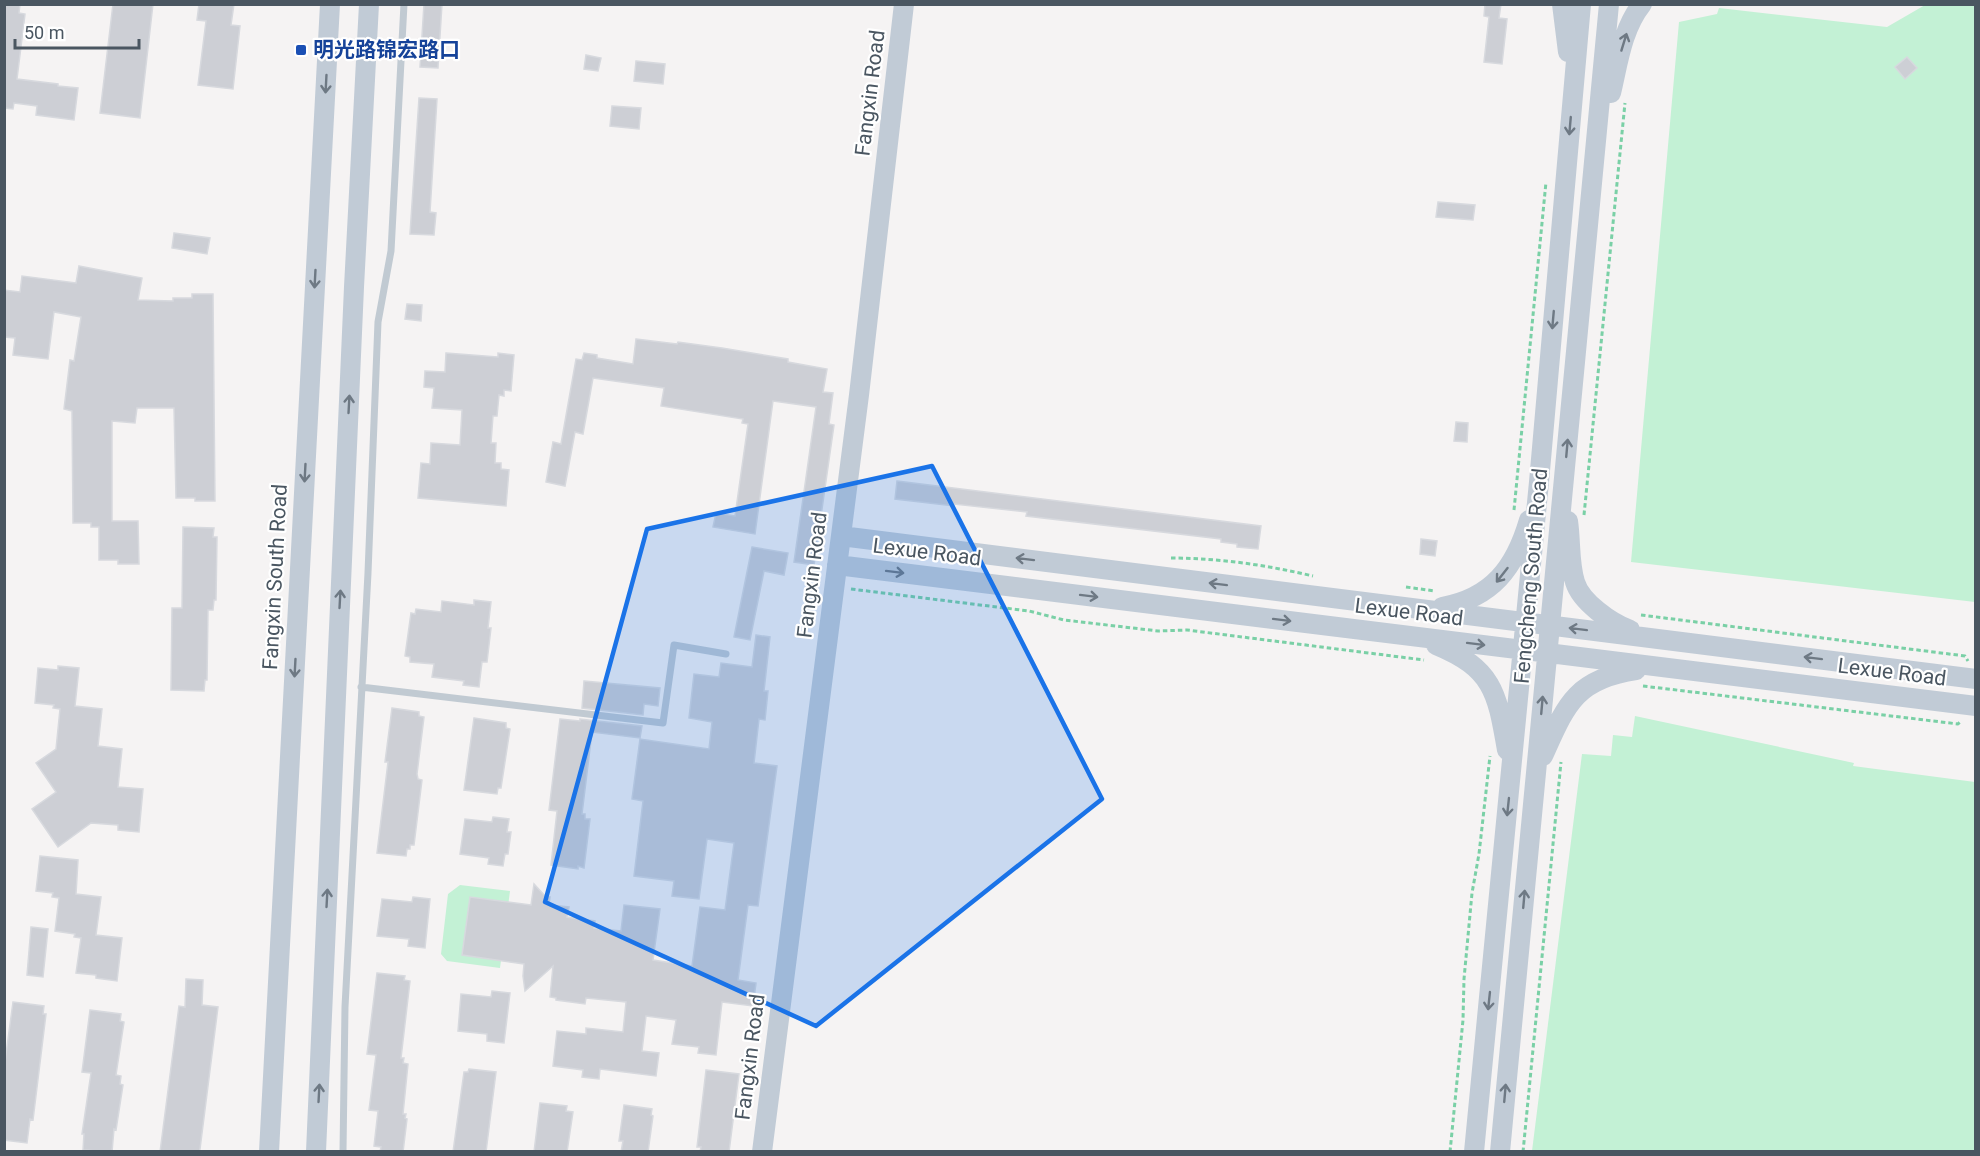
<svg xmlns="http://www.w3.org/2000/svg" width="1980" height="1156" font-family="Roboto,'Noto Sans SC',sans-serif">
	<rect width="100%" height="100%" fill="#f5f3f3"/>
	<!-- green -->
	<path fill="#c3f1d5" d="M1925,5H1975V602L1631,562L1679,22L1717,14L1719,8L1887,27Z
		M1635,716L1854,763L1853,766L1975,782V1151H1532L1582,754L1611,756L1613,735L1632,737Z
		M460,885L510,891L500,968L447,961L441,954L448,894Z"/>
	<!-- building -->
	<path fill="#cdcfd5" stroke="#d7d9de" stroke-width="1.5" d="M4,4H20L19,13L25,14L17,79L58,84V86L78,88L74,120L36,115L37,106L14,103L13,109L4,108Z
		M113,4H153L140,118L100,113Z
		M199,4H234L231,25L240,26L233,89L198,85L206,21L197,20Z
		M424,4H442L438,68L420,67Z
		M1485,4H1501L1499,18L1507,19L1502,64L1484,62L1489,17L1484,16Z
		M586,55L601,58L598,71L584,69Z
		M1907,57L1917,68L1905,79L1895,67Z
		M636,61L665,64L663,84L634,81Z
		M419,98L437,99L430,212L436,213L434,235L410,234Z
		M612,106L641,108L639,129L610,126Z
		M1438,202L1475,205L1473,220L1436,217Z
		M174,233L210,238L207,254L172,248Z
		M79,266L142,278L138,300L173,301V298H192V294H213L215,501H195V498H176L174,408H137L135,423L112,421V521H138L139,564H118V560H99V527H91V523H73L72,411L64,409L70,360L74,361L81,317L54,312L48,359L13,355L15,338L4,337V290L20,292L22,276L76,283Z
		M407,304L422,305L421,321L405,319Z
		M636,339L677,344L678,342L722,348L788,359V362L827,369L823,392L833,393L829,424L834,425L814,565L794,562L816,407L773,401L755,534L713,527L716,513L735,516L748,424L742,423L743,419L661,406L664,388L593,378L583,434L575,432L565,486L546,482L553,442L561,444L576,359L582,360L584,353L597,355V358L633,364Z
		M446,353L498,357V353L514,355L511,391L504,390V396L499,395L497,416H493L491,443H496L495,463H501V469L509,470L506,506L418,498L421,463L430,464L431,443L460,445L462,410L432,408L434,388L424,387L425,371L445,372Z
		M1456,422L1468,423L1467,442L1454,441Z
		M897,481L1261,526L1258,549L1237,547V544L1221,542V539L1026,516L1027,512L954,504V506L895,499Z
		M183,527L214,528L213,537H217L216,600H214L213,610H208L207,680H205L204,691L171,690L172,608H182Z
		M1421,539L1437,541L1435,556L1420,554Z
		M752,547L788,553L784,575L764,571L750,640L734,637Z
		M474,600L491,602L488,628H491L487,662H482L479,687L463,685L464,681L432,677L434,664L410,662V657L405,656L411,613L415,614L416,609L441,612L442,601L474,605Z
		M756,635L770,637L764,691H768L765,720L759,719L754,763L777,766L758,906L748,905L738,980L756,983L753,1006L722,1002L716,1055L698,1053L699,1047L672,1044L676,1020L646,1016L642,1051L659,1053L656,1076L600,1069L599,1079L582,1077L583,1070L553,1066L557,1031L586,1034V1028L623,1032L626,1002L586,998L585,1004L556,1000V998L550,997L553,966L525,991L523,976L524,964L462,955L470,897L531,905L534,884L546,897H550L549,905L569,907L567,917L595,921L594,928L621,931L624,905L660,909L653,960L692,966L700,907L725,910L734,843L707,839L699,899L672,896L674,881L634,876L643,801L632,799L640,739L709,749L712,722L689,718L694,674L719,677L721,663L752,667Z
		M58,666L79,668L75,706L102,709L98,746L122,749L118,787L143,789L139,832L118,830V825L91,823L58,847L32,809L56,792L36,763L56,749L60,709L53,708L54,705L35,703L38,668L58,670Z
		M584,681L660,688L658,706L644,704L643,715L582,708Z
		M392,708L419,712V716L424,717L417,774L418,779L422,780L414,845H410V849H407L406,856L377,853L388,762H385Z
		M474,718L506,723V728L510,729L501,788H498L497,794L464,790Z
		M560,719L580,721V719L642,726L640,738L592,732L582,814H585V819H590L584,868L578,866V869L551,865L557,811L549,810Z
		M493,817L509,819L507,832H511L508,854H505L503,866L488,864L489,858L460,854L465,819L492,822Z
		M40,856L78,860L76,894L101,897L96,935L122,938L117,981L96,978V975L76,973L81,938L74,937L75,934L55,931L59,898L52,897L53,893L36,891Z
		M413,897L430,899L425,948L408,946L409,939L377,936L382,899L412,902Z
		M31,927L48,929L43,977L27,975Z
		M377,973L405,976L404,980L410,981L401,1058H404L403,1063L408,1064L403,1114H406L405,1118L407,1119L403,1152H380L381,1147L374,1146L378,1111L369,1110L376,1055L367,1054Z
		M186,979L203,980L202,1005L218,1007L200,1149L199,1152H160L179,1006L185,1007Z
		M492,991L510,993L504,1043L487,1041V1034L458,1031L461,994L491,997Z
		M13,1002L44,1006L43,1014H46L33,1120L30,1119L27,1143L4,1140V1069Z
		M90,1010L121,1014L120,1021L124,1022L116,1075L121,1076L120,1084L123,1085L116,1130L114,1129L112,1152L83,1150L84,1134H82L91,1073L82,1072Z
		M469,1069L496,1072L486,1152H453L464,1072H468Z
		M706,1070L739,1074L729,1152H700L701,1147H697Z
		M540,1103L567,1106L566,1111L573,1112L567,1152H534Z
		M624,1105L652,1109L651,1115L653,1116L648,1152H621L623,1141H619Z"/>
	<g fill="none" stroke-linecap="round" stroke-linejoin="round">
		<!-- path -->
		<path stroke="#7ad0a6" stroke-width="3" stroke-dasharray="4.5 3" stroke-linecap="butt" d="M1514,510L1546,182
			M1584,515L1625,103
			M1171,558C1219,558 1266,565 1313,576
			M1406,587L1435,591
			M851,589L1029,611L1064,620L1158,631L1187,630L1424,660
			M1641,615L1965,656L1968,661
			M1643,686L1958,724L1960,722
			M1450,1152L1463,1020L1464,979L1472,893L1479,854L1490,756
			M1523,1152L1561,762"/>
		<!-- lane -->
		<path stroke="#c1cad2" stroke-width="7" d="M361,687L663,723L674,645L726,654
			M343,1152L345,1007L368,573L378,322L391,251L404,4"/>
		<!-- secondary -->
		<path stroke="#c1cbd6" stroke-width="20" d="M1562,4L1568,52
			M1611,93C1618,64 1622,29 1642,4
			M1568,521C1571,541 1569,563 1575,582C1581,602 1611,623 1630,630
			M841,536L1976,679
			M837,565L1976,706
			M1442,607C1492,598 1515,568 1529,520
			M1436,645C1494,669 1497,693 1507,750
			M1543,756C1566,705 1575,679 1636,670
			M269,1152L330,4
			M316,1152L354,287L369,4
			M762,1152L859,395L904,4
			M1474,1152L1539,482L1581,4
			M1500,1152L1609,4"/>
	</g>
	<!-- one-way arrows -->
	<defs><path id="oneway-shaft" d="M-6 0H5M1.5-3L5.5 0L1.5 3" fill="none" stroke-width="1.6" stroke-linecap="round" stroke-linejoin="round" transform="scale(1.5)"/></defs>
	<g stroke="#6e7984">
		<use href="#oneway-shaft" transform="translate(1624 42) rotate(-73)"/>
		<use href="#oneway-shaft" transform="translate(326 84) rotate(93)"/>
		<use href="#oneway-shaft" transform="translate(1570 126) rotate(95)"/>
		<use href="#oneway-shaft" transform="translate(315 279) rotate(93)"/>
		<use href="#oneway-shaft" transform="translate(1553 320) rotate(95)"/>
		<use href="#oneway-shaft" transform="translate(349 404) rotate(-87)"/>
		<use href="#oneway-shaft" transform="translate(1567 448) rotate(-85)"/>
		<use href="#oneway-shaft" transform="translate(305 473) rotate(93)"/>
		<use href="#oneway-shaft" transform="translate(1025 559) rotate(-173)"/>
		<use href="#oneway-shaft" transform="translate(895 572) rotate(7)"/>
		<use href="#oneway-shaft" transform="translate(1502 575) rotate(128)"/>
		<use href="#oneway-shaft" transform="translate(1218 584) rotate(-173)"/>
		<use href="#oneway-shaft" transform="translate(1089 596) rotate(7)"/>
		<use href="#oneway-shaft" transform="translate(340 599) rotate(-87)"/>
		<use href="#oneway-shaft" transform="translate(1282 620) rotate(7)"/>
		<use href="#oneway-shaft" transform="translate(1578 629) rotate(-173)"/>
		<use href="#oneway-shaft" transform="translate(1476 644) rotate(7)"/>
		<use href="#oneway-shaft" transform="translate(1813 658) rotate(-173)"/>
		<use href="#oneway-shaft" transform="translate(295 668) rotate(93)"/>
		<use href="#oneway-shaft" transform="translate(1542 705) rotate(-85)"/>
		<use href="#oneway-shaft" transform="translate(1508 807) rotate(96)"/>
		<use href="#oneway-shaft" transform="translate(327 898) rotate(-87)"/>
		<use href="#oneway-shaft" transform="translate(1524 899) rotate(-85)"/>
		<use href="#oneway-shaft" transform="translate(1489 1001) rotate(96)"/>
		<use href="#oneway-shaft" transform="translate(319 1093) rotate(-87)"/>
		<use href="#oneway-shaft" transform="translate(1505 1093) rotate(-85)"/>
	</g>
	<!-- marked area -->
	<path fill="#1a73e8" fill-opacity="0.2" stroke="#1a73e8" stroke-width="4.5" stroke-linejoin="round" d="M932,466L1102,799L816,1026L545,902L647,529Z"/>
	<!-- markers -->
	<rect fill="#1a4fb4" stroke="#fff" stroke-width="2" x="295" y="44" width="12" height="12" rx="3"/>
	<g text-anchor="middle" stroke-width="4.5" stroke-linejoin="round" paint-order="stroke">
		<!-- transit labels -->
		<g font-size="21" font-weight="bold" fill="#164399" stroke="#fff" text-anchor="start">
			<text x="313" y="57">明光路锦宏路口</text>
		</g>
		<!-- street labels -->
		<g font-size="21" fill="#4a5661" stroke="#fff">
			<text transform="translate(870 93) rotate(-83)" y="7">Fangxin Road</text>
			<text transform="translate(927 552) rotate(7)" y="7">Lexue Road</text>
			<text transform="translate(812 575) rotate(-83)" y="7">Fangxin Road</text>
			<text transform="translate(1531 576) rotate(-85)" y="7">Fengcheng South Road</text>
			<text transform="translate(275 577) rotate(-87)" y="7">Fangxin South Road</text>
			<text transform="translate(1409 612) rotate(7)" y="7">Lexue Road</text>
			<text transform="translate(1892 672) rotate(7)" y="7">Lexue Road</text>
			<text transform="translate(750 1057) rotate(-83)" y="7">Fangxin Road</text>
		</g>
	</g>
	<!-- border -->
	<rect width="1980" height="1156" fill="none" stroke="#4a5661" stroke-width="12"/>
	<!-- scale -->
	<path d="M15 39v9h124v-9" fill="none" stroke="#4a5661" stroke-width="3"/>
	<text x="24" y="39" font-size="18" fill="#4a5661" stroke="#ffffff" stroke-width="4.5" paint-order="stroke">50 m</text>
</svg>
